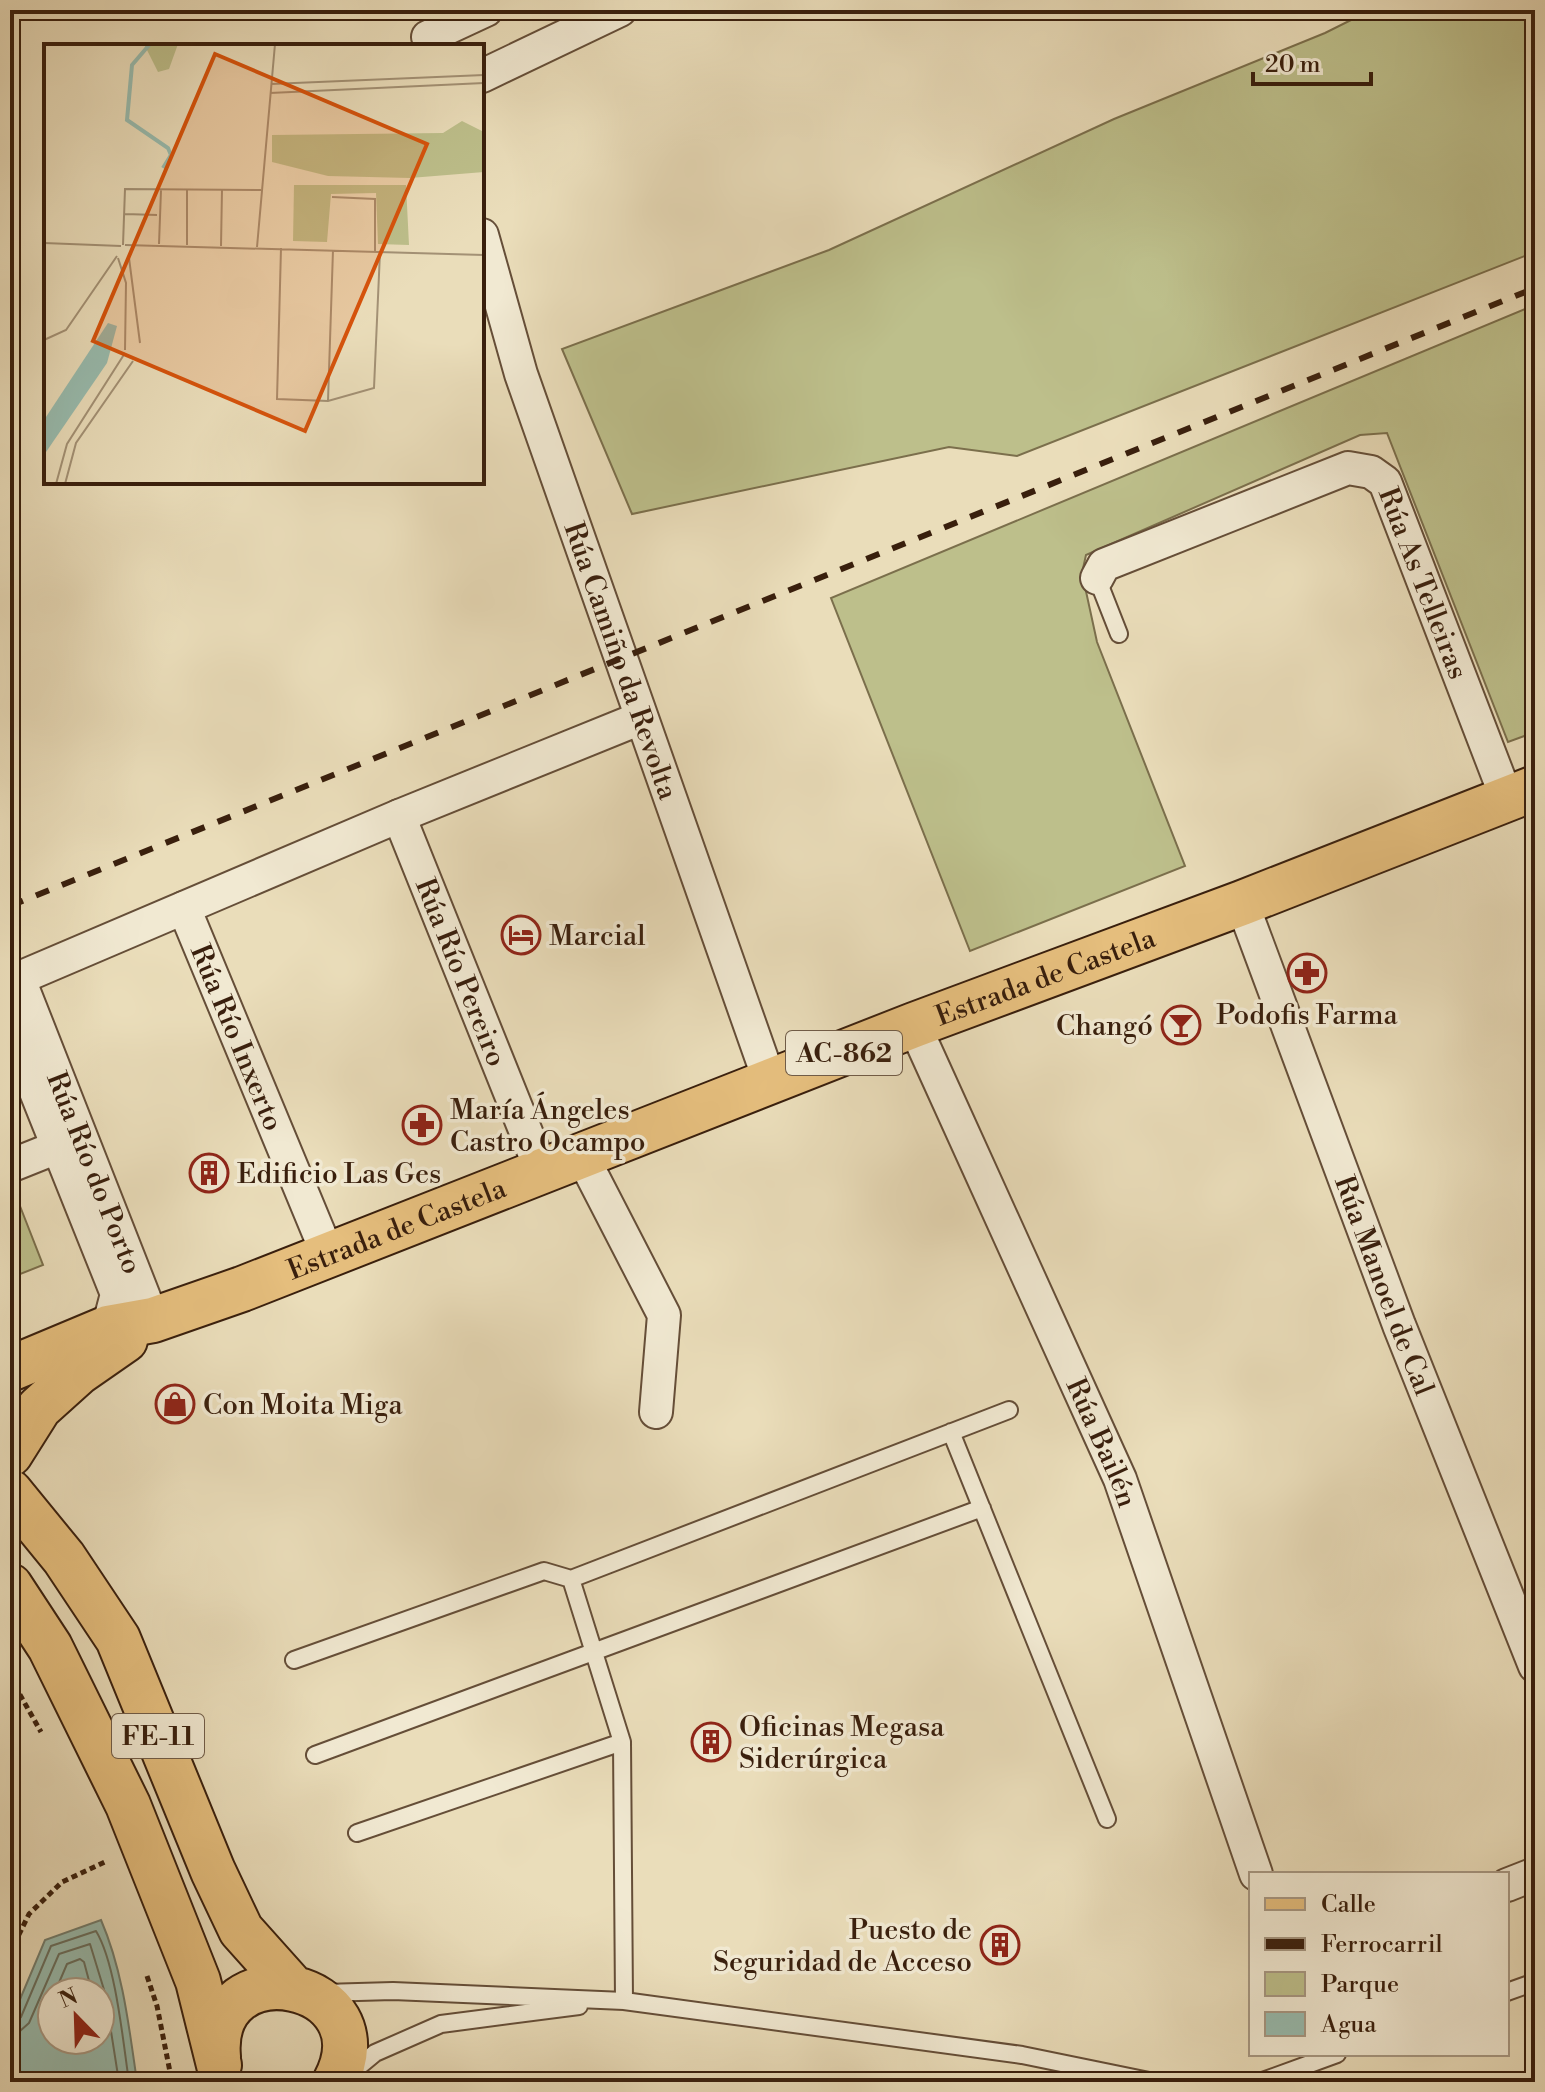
<svg xmlns="http://www.w3.org/2000/svg" width="1545" height="2092" font-family="'Libre Bodoni',serif">
	<rect width="100%" height="100%" fill="#eaddba"/>
	<filter id="stains"><feTurbulence type="fractalNoise" baseFrequency=".0025" numOctaves="4"/><feColorMatrix values="0 0 0 0 .2 0 0 0 0 .09 0 0 0 0 .02 0 0 0 .5 -.17"/></filter>
	<radialGradient id="worn" r=".72"><stop offset=".6" stop-color="#630" stop-opacity="0"/><stop offset="1" stop-color="#630" stop-opacity=".3"/></radialGradient>
	<!-- green -->
	<path fill="#bdbf8b" stroke="#7b6f4c" stroke-width="2" d="M1371,10H1535V252L1017,456L949,447L632,514L562,349L829,250L1114,119L1325,33Z
		M1525,309L1535,331V732L1508,742L1387,433L1360,435L1086,555L1082,573L1097,642L1185,866L970,951L831,598Z
		M18,1201L43,1265L10,1278V1205Z"/>
	<!-- water -->
	<path fill="#98bcaf" stroke="#727d6e" stroke-width="2" fill-rule="evenodd" d="M101,1920C123,1971 129,2027 137,2082H10V2023L45,1940ZM52,1992H100V2040H52Z"/>
	<g fill="none" stroke-linecap="round" stroke-linejoin="round">
		<!-- shore -->
		<path stroke="#686e5e" stroke-width="2" d="M55,1992L67,1964L80,1959L84,1962L92,1992
			M10,2023L16,2022L21,2017L51,1946L96,1931C116,1964 123,2042 129,2082
			M10,2033L20,2031L29,2023L59,1954L90,1944L105,1993L119,2082"/>
		<defs>
			<path id="lane" d="M1097,578L1119,634
				M951,1432L1107,1819
				M294,1660L544,1571L571,1579L1009,1410
				M622,1742L624,2001
				M315,1755L982,1508
				M357,1833L622,1742L571,1579
				M1507,1992L1535,1982
				M323,1993L393,1991L624,2001L1022,2055L1154,2082
				M346,2077L375,2053L441,2024L579,2006
				M1260,2082L1337,2054"/>
			<g id="street">
				<path d="M428,37L486,10"/>
				<path d="M482,76L620,10"/>
				<path id="s1" d="M482,235L521,374L770,1082"/>
				<path id="s2" d="M1097,578L1104,565L1348,468L1371,472L1385,482L1507,799"/>
				<path id="s3" d="M399,816L542,1172"/>
				<path id="s4" d="M1242,903L1399,1325L1535,1666"/>
				<path id="s5" d="M184,908L328,1255"/>
				<path id="s6" d="M19,979L153,1320"/>
				<path d="M10,982L399,816L641,718"/>
				<path id="s7" d="M914,1025L1120,1479L1256,1874"/>
				<path d="M10,1027L117,1294L108,1328"/>
				<path d="M582,1156L664,1315L656,1412"/>
				<path d="M10,1166L60,1146"/>
				<path d="M1507,1885L1535,1874"/>
			</g>
			<g id="primary">
				<path id="s8" d="M10,1369L108,1328L153,1320L242,1289L914,1025L1242,903L1535,788"/>
				<path d="M10,1454L39,1408L79,1372L125,1340"/>
			</g>
			<path id="highway" d="M10,1492L64,1558L118,1639L213,1871L241,1930L292,1987
				M10,1586L50,1647L128,1805L198,1981L219,2065
				M218,2057C208,1944 389,1980 335,2082"/>
		</defs>
		<!-- lane casing -->
		<use href="#lane" stroke="#654e38" stroke-width="20"/>
		<!-- street casing -->
		<use href="#street" stroke="#654e38" stroke-width="36"/>
		<!-- primary casing -->
		<use href="#primary" stroke="#391f0d" stroke-width="48"/>
		<!-- highway casing -->
		<use href="#highway" stroke="#391f0d" stroke-width="48"/>
		<!-- path -->
		<path stroke="#391f0d" stroke-width="5" stroke-dasharray="6 4" stroke-linecap="butt" d="M10,1677L41,1732
			M10,1953L29,1914L62,1882L105,1862
			M147,1976L157,2006L172,2082"/>
		<!-- lane -->
		<use href="#lane" stroke="#f1e9d2" stroke-width="16"/>
		<!-- street -->
		<use href="#street" stroke="#f1e9d2" stroke-width="32"/>
		<!-- primary -->
		<use href="#primary" stroke="#e5be7d" stroke-width="44"/>
		<!-- highway -->
		<use href="#highway" stroke="#e5be7d" stroke-width="44"/>
		<!-- rail -->
		<path stroke="#391f0d" stroke-width="6" stroke-dasharray="14 14" stroke-linecap="butt" d="M10,906L1535,288"/>
	</g>
	<!-- icons -->
	<defs>
		<symbol id="hotel-ring" viewBox="-11 -11 22 22"><circle r="9.5" fill="#f1e9d2" stroke="#8f2418" stroke-width="1.5"/><path d="M-6-4.5h1.5V1H6V5H4.5V3h-9V5H-6ZM-4 0a1.8 1.8 0 1 1 3.6 0ZM.5 0V-2.5h3Q6-2.5 6 0Z" fill="#8f2418"/></symbol>
		<symbol id="pharmacy-ring" viewBox="-11 -11 22 22"><circle r="9.5" fill="#f1e9d2" stroke="#8f2418" stroke-width="1.5"/><path d="M-2-6h4v4h4v4h-4v4h-4v-4h-4v-4h4Z" fill="#8f2418"/></symbol>
		<symbol id="bar-ring" viewBox="-11 -11 22 22"><circle r="9.5" fill="#f1e9d2" stroke="#8f2418" stroke-width="1.5"/><path d="M-6-5H6L.8 .8V4.5H3.5V6h-7V4.5H-.8V.8Z" fill="#8f2418"/></symbol>
		<symbol id="building-ring" viewBox="-11 -11 22 22"><circle r="9.5" fill="#f1e9d2" stroke="#8f2418" stroke-width="1.5"/><path d="M-4-6H4V6H1V3H-1V6H-4ZM-2.5-4.3h1.7v1.8h-1.7ZM.8-4.3h1.7v1.8H.8ZM-2.5-1h1.7V.8h-1.7ZM.8-1h1.7V.8H.8Z" fill="#8f2418"/></symbol>
		<symbol id="shop-ring" viewBox="-11 -11 22 22"><circle r="9.5" fill="#f1e9d2" stroke="#8f2418" stroke-width="1.5"/><path d="M-5-2.5h2.3a2.7 3.5 0 0 1 5.4 0H5L5.5 6h-11ZM-1.5-2.5h3a1.5 2.3 0 0 0-3 0Z" fill="#8f2418"/></symbol>
	</defs>
	<g fill-rule="evenodd">
		<use href="#hotel-ring" x="499" y="913" width="44" height="44"/>
		<use href="#pharmacy-ring" x="1285" y="951" width="44" height="44"/>
		<use href="#bar-ring" x="1159" y="1003" width="44" height="44"/>
		<use href="#pharmacy-ring" x="400" y="1103" width="44" height="44"/>
		<use href="#building-ring" x="187" y="1151" width="44" height="44"/>
		<use href="#shop-ring" x="153" y="1382" width="44" height="44"/>
		<use href="#building-ring" x="689" y="1720" width="44" height="44"/>
		<use href="#building-ring" x="978" y="1923" width="44" height="44"/>
	</g>
	<g text-anchor="middle" stroke-width="7" stroke-linejoin="round" paint-order="stroke">
		<!-- shield labels -->
		<g fill="#f1e9d2" stroke="#705c48" stroke-width="2">
			<rect x="786" y="1031" width="116" height="44" rx="6"/>
			<rect x="112" y="1714" width="92" height="44" rx="6"/>
		</g>
		<g font-size="26" font-weight="bold" fill="#391f0d">
			<text x="844" y="1062">AC-862</text>
			<text x="158" y="1745">FE-11</text>
		</g>
		<!-- street labels -->
		<g font-size="28" fill="#391f0d" stroke="#f1e9d2">
			<text dy="10" stroke="none"><textPath href="#s2" startOffset="426">Rúa As Telleiras</textPath></text>
			<text dy="10" stroke="none"><textPath href="#s1" startOffset="448">Rúa Camiño da Revolta</textPath></text>
			<text dy="10" stroke="none"><textPath href="#s3" startOffset="168">Rúa Río Pereiro</textPath></text>
			<text dy="10" stroke="none"><textPath href="#s8" startOffset="1108">Estrada de Castela</textPath></text>
			<text dy="10" stroke="none"><textPath href="#s5" startOffset="140">Rúa Río Inxerto</textPath></text>
			<text dy="10" stroke="none"><textPath href="#s6" startOffset="208">Rúa Río do Porto</textPath></text>
			<text dy="10" stroke="none"><textPath href="#s8" startOffset="412">Estrada de Castela</textPath></text>
			<text dy="10" stroke="none"><textPath href="#s4" startOffset="408">Rúa Manoel de Cal</textPath></text>
			<text dy="10" stroke="none"><textPath href="#s7" startOffset="458">Rúa Bailén</textPath></text>
		</g>
		<!-- poi labels -->
		<g font-size="28" fill="#391f0d" stroke="#f1e9d2" text-anchor="start">
			<text x="549" y="945">Marcial</text>
			<text x="1307" y="1024" text-anchor="middle">Podofis Farma</text>
			<text x="1153" y="1035" text-anchor="end">Changó</text>
			<text x="450" y="1119">María Ángeles<tspan x="450" dy="32">Castro Ocampo</tspan></text>
			<text x="237" y="1183">Edificio Las Ges</text>
			<text x="203" y="1414">Con Moita Miga</text>
			<text x="739" y="1736">Oficinas Megasa<tspan x="739" dy="32">Siderúrgica</tspan></text>
			<text x="972" y="1939" text-anchor="end">Puesto de<tspan x="972" dy="32">Seguridad de Acceso</tspan></text>
		</g>
	</g>
	<!-- overview -->
	<g transform="translate(44 44)">
		<rect width="440" height="440" fill="#eaddba"/>
		<path d="M100,0H134L125,25L114,28ZM418,77L440,88V128L366,134L284,132L228,118V91L399,89ZM250,141H362L365,201L334,200L332,149L287,150L283,198L249,197Z" fill="#bdbf8b"/>
		<path d="M64,279L73,282L63,319L0,411V376Z" fill="#98bcaf"/>
		<path fill="none" stroke="#98bcaf" stroke-width="4" d="M106,0L88,21L83,76L124,104L127,111L119,124"/>
		<path fill="none" stroke="#a39175" stroke-width="2" d="M227,40L440,31M226,49L440,39M288,153L331,155V207M81,170L113,171M0,199L77,202M115,200L117,146M79,201L81,145L217,146M81,201L440,211M143,201V145M177,202L178,145M213,203L231,0M237,204L233,355L284,357L330,344L336,208M74,214L82,239L81,306M85,214L96,299M0,296L22,286L73,212M284,357L289,206M12,440L23,400L81,309M21,440L32,399L89,317"/>
		<path fill="#d6530c" fill-opacity="0.15" stroke="#d6530c" stroke-width="4" d="M171,10L383,100L261,387L49,297Z"/>
		<rect width="440" height="440" fill="none" stroke="#391f0d" stroke-width="4"/>
	</g>
	<!-- margin -->
	<rect width="1545" height="2092" fill="none" stroke="#eaddba" stroke-width="40"/>
	<rect x="12" y="12" width="1521" height="2068" fill="none" stroke="#391f0d" stroke-width="4"/>
	<rect x="20" y="20" width="1505" height="2052" fill="none" stroke="#391f0d" stroke-width="2"/>
	<!-- legend -->
	<rect x="1249" y="1872" width="260" height="184" fill="#f1e9d2" stroke="#a79883" stroke-width="2"/>
	<rect x="1265" y="1898" width="40" height="12" fill="#e5be7d" stroke="#a79883" stroke-width="2"/>
	<text x="1321" y="1912" font-size="24" fill="#391f0d">Calle</text>
	<rect x="1265" y="1938" width="40" height="12" fill="#391f0d" stroke="#a79883" stroke-width="2"/>
	<text x="1321" y="1952" font-size="24" fill="#391f0d">Ferrocarril</text>
	<rect x="1265" y="1972" width="40" height="24" fill="#bdbf8b" stroke="#a79883" stroke-width="2"/>
	<text x="1321" y="1992" font-size="24" fill="#391f0d">Parque</text>
	<rect x="1265" y="2012" width="40" height="24" fill="#98bcaf" stroke="#a79883" stroke-width="2"/>
	<text x="1321" y="2032" font-size="24" fill="#391f0d">Agua</text>
	<!-- north arrow -->
	<g transform="translate(76 2016) rotate(337)"><circle r="38" fill="#f1e9d2" stroke="#a79883" stroke-width="2"/>
	<path d="M0-6L14 30L0 20L-14 30Z" fill="#8f2418"/>
	<text y="-12" font-size="22" font-weight="bold" text-anchor="middle" fill="#391f0d">N</text>
	</g>
	<!-- scale -->
	<path d="M1253 72v12h118v-12" fill="none" stroke="#391f0d" stroke-width="4"/>
	<text x="1265" y="72" font-size="24" fill="#391f0d" stroke="#f1e9d2" stroke-width="6" paint-order="stroke">20 m</text>
	<rect width="100%" height="100%" filter="url(#stains)"/>
	<rect width="100%" height="100%" fill="url(#worn)"/>
</svg>
